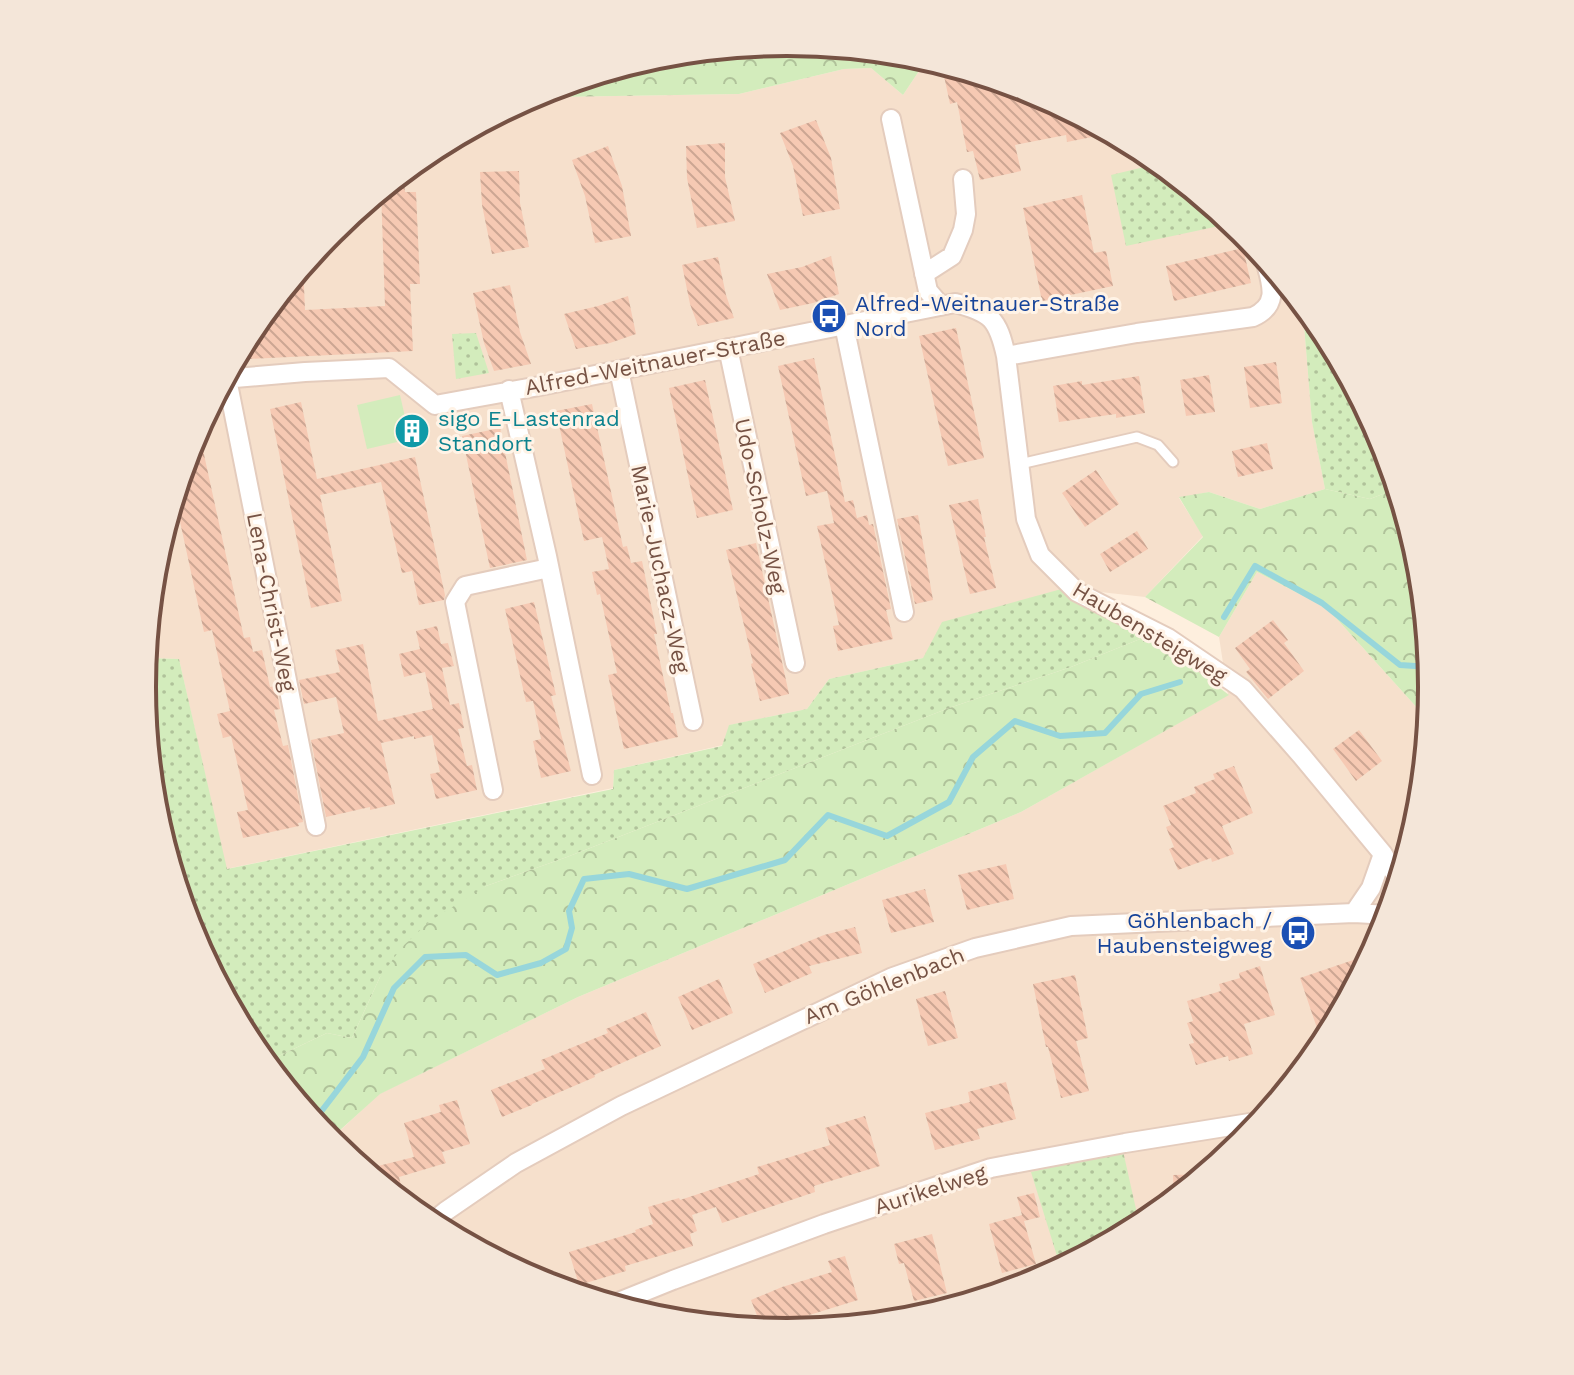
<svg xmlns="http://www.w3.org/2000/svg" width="1574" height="1375" font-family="'Work Sans',sans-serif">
	<defs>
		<pattern id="grass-dots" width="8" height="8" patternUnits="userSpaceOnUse" patternTransform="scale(2)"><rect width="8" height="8" fill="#d3ecbc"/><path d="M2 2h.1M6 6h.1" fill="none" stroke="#b0c29a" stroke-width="1.8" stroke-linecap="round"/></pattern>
		<pattern id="forest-crowns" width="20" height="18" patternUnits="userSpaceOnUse" patternTransform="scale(2)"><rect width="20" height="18" fill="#d3ecbc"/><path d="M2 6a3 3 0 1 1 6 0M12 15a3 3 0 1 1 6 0" fill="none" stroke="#b0c29a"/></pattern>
		<pattern id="building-back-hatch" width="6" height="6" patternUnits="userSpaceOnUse" patternTransform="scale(2)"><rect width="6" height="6" fill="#f6c9b3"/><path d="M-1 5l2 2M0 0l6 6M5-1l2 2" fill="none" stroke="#cca693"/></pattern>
	</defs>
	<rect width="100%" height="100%" fill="#feefde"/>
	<!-- residential -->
	<path fill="#f6e0cc" d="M927,59L1034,91L1146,151L1244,231L1309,311L1303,313L1312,421L1325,489L1260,509L1209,492L1179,498L1203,536L1145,597L1065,588L923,658L829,679L807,709L730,725L723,745L614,770L613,788L226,869L179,659L146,658V733L142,687L154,561L191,440L251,329L331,231L429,151L540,91L556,86V97L739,94L844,69L871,68L903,95Z
		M1257,572L1327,608L1429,721L1420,814L1383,935L1323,1046L1243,1144L1145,1224L1034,1284L912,1321L787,1333L661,1320L540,1284L428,1224L329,1141L379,1094L578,997L1021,812L1228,695L1219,637Z"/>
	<!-- grass -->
	<path fill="url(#grass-dots)" d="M1161,163L1233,223L1126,246L1111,175Z
		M1309,311L1324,329L1384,441L1398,488L1370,499L1325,489L1312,422L1303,313Z
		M476,333L489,373L456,379L452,334Z
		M1065,588L1150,635L1071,667L949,708L567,857L486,886L380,977L352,1038L327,1033L264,1063L250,1046L190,934L154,813L146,733V658L179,659L227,869L613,789L614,770L722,746L729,725L807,709L829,679L923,658L942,622Z
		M1123,1151L1140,1227L1061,1269L1031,1172Z"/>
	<!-- forest -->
	<path fill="url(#forest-crowns)" d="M787,42L913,54L927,59L903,95L871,68L844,69L739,94L555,97L556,86L662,54Z
		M1398,488L1420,562L1432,688L1429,721L1327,608L1257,572L1219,637L1145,597L1203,537L1179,497L1209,492L1260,509L1325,489L1370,499Z
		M1150,635L1229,695L1021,812L578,997L380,1094L328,1141L264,1063L327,1033L352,1038L380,977L402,947L430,921L486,886L567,857L949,708L1071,667Z"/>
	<!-- garden -->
	<path fill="#d3ecbc" d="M400,395L410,439L367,449L357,405Z"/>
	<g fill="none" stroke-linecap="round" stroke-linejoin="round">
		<!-- stream -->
		<path stroke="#97d6db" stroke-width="6" d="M1224,617L1255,566L1322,603L1400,665L1430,667
			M311,1120L320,1113L363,1057L394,988L425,957L466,955L497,975L541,963L566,949L572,928L569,911L584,879L629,874L687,889L785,860L828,815L887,836L949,802L973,757L1015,721L1060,736L1105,733L1141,694L1180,682"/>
	</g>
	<!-- building -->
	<path fill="url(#building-back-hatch)" d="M966,71L1034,91L1112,133L1067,142L1066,135L1015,145L1021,171L980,180L973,151L967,152L957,102L950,104L944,76Z
		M816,120L831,158L840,209L803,216L793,166L780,133Z
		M725,143V177L735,221L697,228L687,178L686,146Z
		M608,146L622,186L631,236L595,243L585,196L572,160Z
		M403,171L405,192H416L420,284H410L413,351L247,359L246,337L251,328L303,264L305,310L385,306L381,190Z
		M519,171L520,203L529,247L492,254L482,205L480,172Z
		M1082,195L1094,253L1106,251L1113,286L1042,301L1023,208Z
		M1243,248L1251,283L1174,301L1166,266Z
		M831,256L839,294L813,303L780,310L767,274L802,267Z
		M718,257L726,295L734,318L698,326L690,304L682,265Z
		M510,285L520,332L531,364L494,371L484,343L473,293Z
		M628,296L636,334L610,343L576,349L564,314L598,306Z
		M956,328L984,458L948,466L919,336Z
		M814,358L845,502L853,500L857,518L867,515L869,525L873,524L891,609L886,610L893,639L838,651L833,626L839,625L817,526L834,523L827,491L806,496L778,366Z
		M1276,362L1282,403L1250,408L1244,367Z
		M1209,375L1215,412L1186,416L1180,380Z
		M1139,376L1145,413L1116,418V414L1059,422L1053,386L1082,381V385Z
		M705,380L733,510L697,518L669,388Z
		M301,402L317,479L415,457L445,595L444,600L419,605L412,571L402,573L381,482L320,495L342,601L311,608L270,409Z
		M592,404L623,547L627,546L631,563L642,561L657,634H654L671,713H673L678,737L624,749L608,675L617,673L600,594L597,595L592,572L609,569L602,537L584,541L556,411Z
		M198,427L244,638L250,637L253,652L262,650L270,687L276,686L280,709L274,710L283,746L288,745L303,822L298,823L299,826L243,838L237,812L248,810L231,736L223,738L217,714L230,711L212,630L204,632L174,494L191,440Z
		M500,428L527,560L490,568L462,436Z
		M1267,443L1273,469L1238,477L1232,451Z
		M1096,470L1119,504L1085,527L1062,493Z
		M978,499L986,537H984L996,588L970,594L949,505Z
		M918,515L933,600L915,604L897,519Z
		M1137,531L1148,549L1110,572L1100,554Z
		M756,543L789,694L760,701L751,664L753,663L726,550Z
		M534,602L556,695L551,696L571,771L541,778L533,741L541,739L533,701L526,702L505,609Z
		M1273,620L1288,640L1284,643L1304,671L1268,699L1246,672L1250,669L1235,648Z
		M437,626L441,644L448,643L454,666L442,668L450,705L459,703L464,728L458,729L467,766L472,765L477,790L436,799L430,774L440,772L432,735L414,739V736L381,743L395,804L370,810V807L326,817L311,740L344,733L336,697L304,704L299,680L340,672L335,650L363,644L378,721L433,709L425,672L404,677L399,654L420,649L416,631Z
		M1359,730L1382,761L1356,781L1333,749Z
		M1234,766L1253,813L1222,826L1234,854L1212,862L1211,858L1178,870L1169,849L1174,847L1166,827L1171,825L1163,806L1196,793L1194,787L1215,779L1213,774Z
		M1006,864L1014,899L967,910L958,875Z
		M925,889L934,922L891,933L882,900Z
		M855,927L862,953L809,966L812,973L765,993L753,964L824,935Z
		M1374,953L1332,1030L1319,1034L1300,978Z
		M1260,966L1275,1015L1244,1024L1253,1054L1229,1061L1228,1056L1196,1065L1189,1044L1194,1043L1187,1023L1193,1021L1187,1001L1221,991L1219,984L1240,978L1239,973Z
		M1075,975L1088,1038L1076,1041L1089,1091L1061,1098L1048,1047H1046L1033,984Z
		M719,979L733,1013L692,1030L678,997Z
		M945,991L958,1038L928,1046L916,999Z
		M646,1012L661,1046L594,1075L595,1077L532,1104V1105L502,1117L491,1090L545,1069L541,1060L608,1033L606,1029Z
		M1006,1082L1016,1119L977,1129L980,1139L935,1150L925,1113L970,1102L968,1092Z
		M457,1100L470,1144L442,1152L446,1163L399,1177L406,1206L378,1183L374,1167L414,1157L404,1123L441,1112L439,1105Z
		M865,1116L880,1166L814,1186L815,1192L722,1223L716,1207L692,1215L697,1231L690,1234L693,1246L625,1266L626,1271L579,1285L569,1252L636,1232L635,1230L653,1224L648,1207L679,1198L680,1200L759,1174L757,1167L830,1145L825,1128Z
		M1207,1174L1188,1189L1174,1201L1173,1175Z
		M1034,1193L1040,1217L1024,1221L1036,1264L1002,1273L989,1224L1022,1215L1017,1197Z
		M932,1234L947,1293L914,1301L904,1263L899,1264L894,1244Z
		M845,1256L858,1300L793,1320L798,1332L787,1333L763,1331L751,1300L782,1287L832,1272L828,1261Z"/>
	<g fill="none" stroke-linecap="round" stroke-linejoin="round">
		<defs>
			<path id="service" d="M1020,464L1137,437L1158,445L1173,462"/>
			<path id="minor" d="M891,119L928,291L941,306
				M924,274L952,256L963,230L966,214L963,179
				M844,325L904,612
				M728,348L795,663
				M1006,356L1137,333L1253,317C1282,304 1270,281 1264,256
				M619,370L693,721
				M223,379L305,372L389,368L435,405L545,385L955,303C991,312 998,319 1006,356L1026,519L1040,555L1077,592L1168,638L1243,689L1301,755L1383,854L1399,881
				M227,379L316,826
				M509,390L547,556L592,775
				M493,790L455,602L465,586L549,568
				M1354,913L1371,888L1383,854
				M429,1225L446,1211L516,1163L621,1106L893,977L975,948L1071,926L1354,913L1389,915
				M611,1305L673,1280L824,1224L991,1168L1125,1143L1262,1121"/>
		</defs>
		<!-- service casing -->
		<use href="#service" stroke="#e4ccbd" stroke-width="13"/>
		<!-- minor casing -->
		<use href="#minor" stroke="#e4ccbd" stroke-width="22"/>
		<!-- service -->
		<use href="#service" stroke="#fff" stroke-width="9"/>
		<!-- minor -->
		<use href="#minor" stroke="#fff" stroke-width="18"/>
	</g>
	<!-- icons -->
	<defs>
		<symbol id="bus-disc" viewBox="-11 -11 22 22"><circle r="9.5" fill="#1a4fb4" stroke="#fff3e6"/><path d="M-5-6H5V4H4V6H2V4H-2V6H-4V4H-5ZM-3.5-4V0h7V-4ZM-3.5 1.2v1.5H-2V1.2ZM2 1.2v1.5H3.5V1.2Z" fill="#fff"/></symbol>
		<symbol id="building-disc" viewBox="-11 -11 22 22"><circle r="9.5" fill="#0f9aa8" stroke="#fff3e6"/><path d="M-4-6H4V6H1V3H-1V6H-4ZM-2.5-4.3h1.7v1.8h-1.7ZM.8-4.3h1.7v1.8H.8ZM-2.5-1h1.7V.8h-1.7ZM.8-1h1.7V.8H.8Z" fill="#fff"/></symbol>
	</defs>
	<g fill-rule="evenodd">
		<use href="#bus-disc" x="809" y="296" width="40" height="40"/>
		<use href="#building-disc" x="392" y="411" width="40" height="40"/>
		<use href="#bus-disc" x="1278" y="913" width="40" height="40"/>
	</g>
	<g text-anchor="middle" stroke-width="6" stroke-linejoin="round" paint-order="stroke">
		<!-- transit labels -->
		<g font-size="22" fill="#164399" stroke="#fff3e6" text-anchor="start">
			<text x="855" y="311">Alfred-Weitnauer-Straße<tspan x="855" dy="25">Nord</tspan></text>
			<text x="1272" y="928" text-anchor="end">Göhlenbach /<tspan x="1272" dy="25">Haubensteigweg</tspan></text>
		</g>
		<!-- street labels -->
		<g font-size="22" fill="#765244" stroke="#fff3e6">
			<text transform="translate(655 362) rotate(-11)" y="8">Alfred-Weitnauer-Straße</text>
			<text transform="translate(761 506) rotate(78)" y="8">Udo-Scholz-Weg</text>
			<text transform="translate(661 569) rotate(78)" y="8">Marie-Juchacz-Weg</text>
			<text transform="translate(272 602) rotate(79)" y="8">Lena-Christ-Weg</text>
			<text transform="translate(1150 632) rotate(31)" y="8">Haubensteigweg</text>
			<text transform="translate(884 985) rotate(-22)" y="8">Am Göhlenbach</text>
			<text transform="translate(930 1189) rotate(-18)" y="8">Aurikelweg</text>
		</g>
		<!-- culture labels -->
		<g font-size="22" fill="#0d838f" stroke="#fff3e6" text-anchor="start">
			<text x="438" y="426">sigo E-Lastenrad<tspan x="438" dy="25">Standort</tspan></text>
		</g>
	</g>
	<!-- crop -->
	<path d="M0 0H1574V1375H0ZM156 687a631 631 0 1 1 1262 0a631 631 0 1 1-1262 0Z" fill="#f4e6d9" fill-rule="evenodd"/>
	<path fill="none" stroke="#765244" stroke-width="4" d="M156 687a631 631 0 1 1 1262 0a631 631 0 1 1-1262 0Z"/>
</svg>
